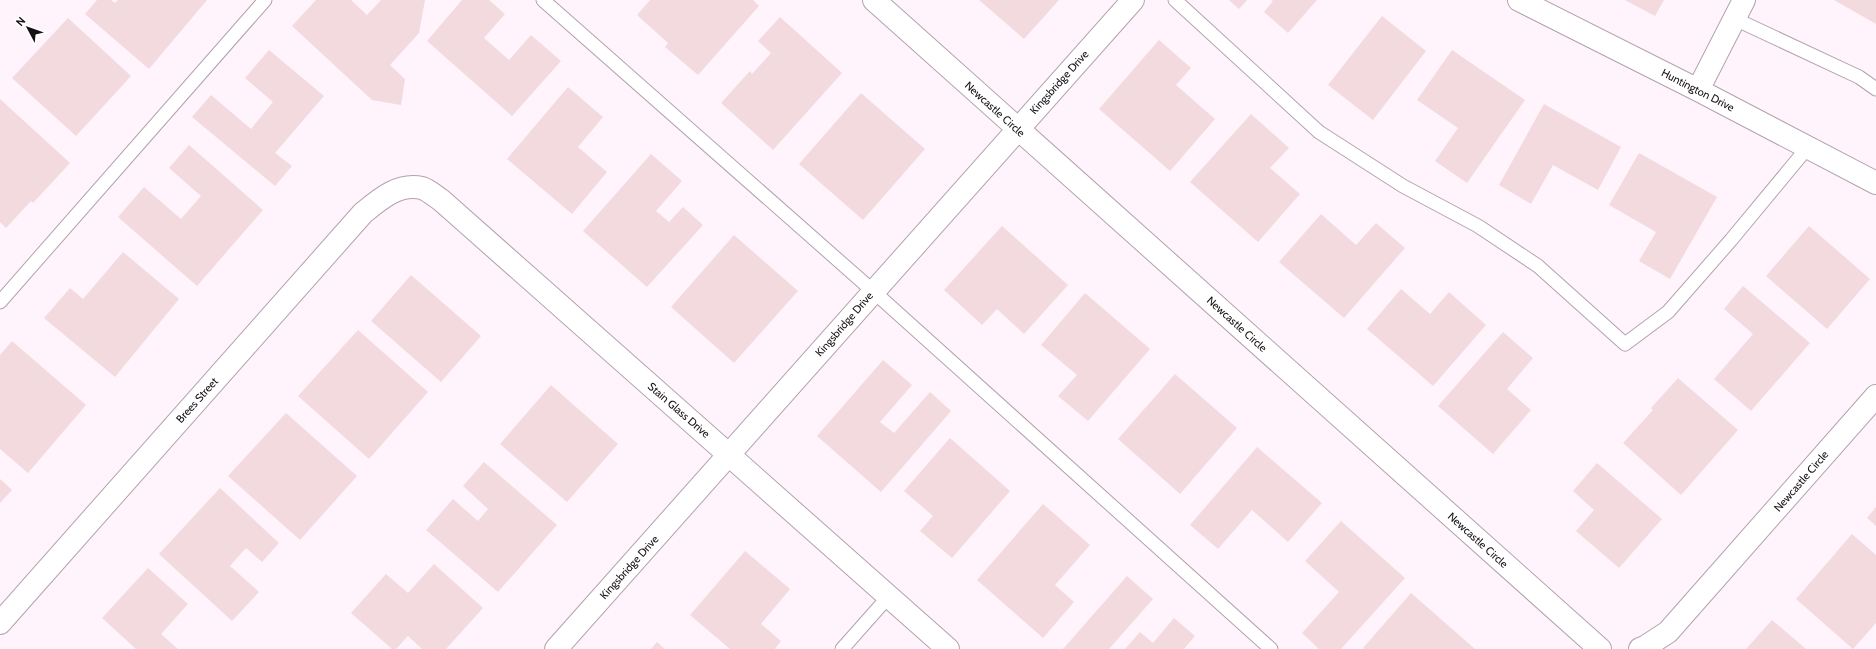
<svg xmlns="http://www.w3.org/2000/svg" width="1876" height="649" font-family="Cabin,sans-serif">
	<rect width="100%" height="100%" fill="#fff3fc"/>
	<!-- building -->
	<path fill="#f2dade" d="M97,0H111L115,3L118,0H207L149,69L85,14Z
		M316,0H351L367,15L381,0H425L419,33L390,65L405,79L401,105L372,100L292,26Z
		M462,0H489L505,14L484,38L509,60L531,35L561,61L512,116L427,41Z
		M650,0H753L759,6L698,75L665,47L668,43L637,15Z
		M979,0H1059L1024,39Z
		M1229,0H1247L1239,9Z
		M1271,0H1317L1288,33L1264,12L1273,1Z
		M1625,0H1664L1655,16Z
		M1834,0H1876V24Z
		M1382,16L1426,51L1373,120L1328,85Z
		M780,17L842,73L773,150L721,103L750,71L752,74L771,53L758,41Z
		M68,18L131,76L76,136L12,78Z
		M1159,40L1191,68L1176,85L1215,119L1170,171L1099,109Z
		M269,50L324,96L275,153L292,166L275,186L192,117L211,95L251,129L273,102L245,78Z
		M1452,50L1525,100L1467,183L1435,161L1458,128L1417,100Z
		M568,87L603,117L578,147L607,172L572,214L507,159Z
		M861,93L925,149L863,220L799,164Z
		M0,99L70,163L33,203L31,201L6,228L0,222Z
		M1544,104L1621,147L1598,190L1553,165L1531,204L1499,185Z
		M1251,114L1289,148L1270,168L1300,194L1258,242L1190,182Z
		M189,145L263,210L197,286L118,217L144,187L181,219L201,196L169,168Z
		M1639,153L1717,197L1670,279L1639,261L1656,232L1609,205Z
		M651,154L682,181L656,211L669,222L683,207L703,225L647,287L583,231Z
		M1321,214L1356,245L1376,223L1405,248L1344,318L1279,262Z
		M1002,226L1068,285L1024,334L997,309L982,325L944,290Z
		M1809,226L1870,279L1827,329L1766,276Z
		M734,235L798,291L734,363L671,307Z
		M123,252L179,299L115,377L44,318L70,288L83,299Z
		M411,275L481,336L441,382L371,321Z
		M1743,286L1810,343L1751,411L1714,379L1753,334L1724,309Z
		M1401,289L1430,314L1449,292L1486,325L1433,386L1367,329Z
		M1085,293L1150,349L1088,421L1058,396L1077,375L1041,345Z
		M358,330L428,392L369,459L298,396Z
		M1503,332L1533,358L1507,389L1531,410L1493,454L1438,406Z
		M12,341L86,405L28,473L0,449V355Z
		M883,360L912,385L880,422L894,433L930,392L951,411L881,492L817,436Z
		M1175,374L1237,428L1180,494L1118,439Z
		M1678,378L1738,430L1681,495L1623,443L1653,410L1651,408Z
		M551,385L618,444L567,502L500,444Z
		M286,413L357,476L300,540L228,476Z
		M950,438L1010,491L952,558L920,531L933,516L904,491Z
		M1257,447L1322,503L1288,542L1252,510L1218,549L1190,525Z
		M484,462L557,525L498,592L426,530L453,499L478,521L488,509L463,486Z
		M1597,463L1662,519L1619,568L1576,531L1594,510L1573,491Z
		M0,479L12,490L0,503Z
		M220,488L279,543L262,562L246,548L230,566L259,592L232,621L159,554Z
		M1043,504L1090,545L1055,585L1074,602L1043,638L977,580Z
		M1876,507V526L1867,518Z
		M1341,521L1405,578L1341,649H1319L1302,633L1339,592L1305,561Z
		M1852,534L1876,555V623L1853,649L1796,599Z
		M745,551L790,589L761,624L781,641L775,649H730L690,615Z
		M434,564L483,608L446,649H422L408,636L396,649H392L351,613L386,574L408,593Z
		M148,568L188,604L161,634L178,649H136L102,618Z
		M1127,576L1153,599L1109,649H1063Z
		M1411,593L1475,649H1364L1363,648Z
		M1174,618L1195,636L1184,649H1125L1140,632L1153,643Z
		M1772,620L1806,649H1746Z
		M657,642L665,649H651Z"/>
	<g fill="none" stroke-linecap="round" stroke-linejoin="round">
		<defs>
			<path id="service" d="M543,0L873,291L1271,649
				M1175,0L1319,132L1403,186L1478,226L1538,266L1625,344L1668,312L1731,240L1808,147
				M1735,19L1859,77L1876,89
				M0,302L265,0
				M842,649L889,596"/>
			<path id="minor" d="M874,0L1600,649
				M1519,0L1698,90L1876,183
				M1698,90L1744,0
				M0,623L363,213C380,199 398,183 422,188C428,190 435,196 441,200L948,649
				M556,649L1133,0
				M1640,649L1645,647L1668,632L1876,396"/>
		</defs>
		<!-- service casing -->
		<use href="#service" stroke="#b3a2ae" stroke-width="15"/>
		<!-- minor casing -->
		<use href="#minor" stroke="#b3a2ae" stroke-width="24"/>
		<!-- service -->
		<use href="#service" stroke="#fff" stroke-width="13"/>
		<!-- minor -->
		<use href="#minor" stroke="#fff" stroke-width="22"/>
	</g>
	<g text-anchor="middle" stroke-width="3.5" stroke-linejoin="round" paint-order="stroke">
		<!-- street labels -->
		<g font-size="11" fill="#161015" stroke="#fff">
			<text transform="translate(1059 82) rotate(-48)" y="4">Kingsbridge Drive</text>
			<text transform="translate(1698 90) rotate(27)" y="4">Huntington Drive</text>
			<text transform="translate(995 109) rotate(42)" y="4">Newcastle Circle</text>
			<text transform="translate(844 324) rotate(-49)" y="4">Kingsbridge Drive</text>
			<text transform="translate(1237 324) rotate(42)" y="4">Newcastle Circle</text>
			<text transform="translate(197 400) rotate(-48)" y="4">Brees Street</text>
			<text transform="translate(679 410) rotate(41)" y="4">Stain Glass Drive</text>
			<text transform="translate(1801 481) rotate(-49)" y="4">Newcastle Circle</text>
			<text transform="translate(1478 540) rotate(42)" y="4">Newcastle Circle</text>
			<text transform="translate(629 567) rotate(-48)" y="4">Kingsbridge Drive</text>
		</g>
	</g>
	<!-- north arrow -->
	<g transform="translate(28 28) rotate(311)" stroke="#ffffff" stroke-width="3" paint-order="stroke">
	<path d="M0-3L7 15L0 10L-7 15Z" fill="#161015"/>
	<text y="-6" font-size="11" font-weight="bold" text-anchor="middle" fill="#161015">N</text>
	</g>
</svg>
